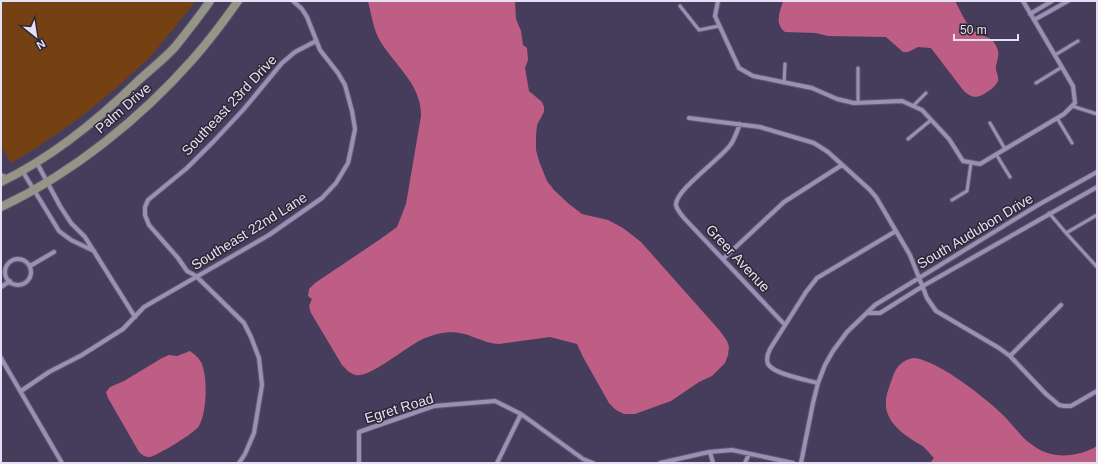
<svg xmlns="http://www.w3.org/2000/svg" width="1098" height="464" font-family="Arial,sans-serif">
	<rect width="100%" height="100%" fill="#463d5c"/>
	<!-- green -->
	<path fill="#764112" d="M1,1H196L151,56L115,89L78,119L36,148L11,163L1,146Z"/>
	<!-- water -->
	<path fill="#be5e84" d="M368,1H515L516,19L521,31L523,45L527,48L528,60L525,68L529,91L542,102L544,107V112L537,125L536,136V150L539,161L547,181L554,190L569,204L582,214L608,220L623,228L641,242L720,331L727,341L729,347L728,355L725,363L712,376L699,382L671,401L635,414H624L616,410L609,403L583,357L577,344L550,337L499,344C490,344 482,340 473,337C455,329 440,332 423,339C407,346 370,378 356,375C350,374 346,369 342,365L311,313L309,306L312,299L308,296L309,289L315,283L379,240L397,227L406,204L421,116C422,83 392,64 378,37C373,26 371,13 368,1Z
		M783,1H955C960,10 965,23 973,30C981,38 992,34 997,48C1000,54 997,60 996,66C995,71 999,75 998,81C996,85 993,88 990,90C979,98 973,100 963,90L931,48L918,47L908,52H903L886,37L828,36L816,33L785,32C774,23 780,12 783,1Z
		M190,351C194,354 198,357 201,362C208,376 207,412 199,426C195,433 158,455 150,457C145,457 142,455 139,452L108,398L106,392L110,387L124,381L162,358L169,355L177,356Z
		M915,358C940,362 986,398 1004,416C1013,425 1021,437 1031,444C1051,460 1076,458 1097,446V463H932L931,462L934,458C930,454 926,448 921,445C907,437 887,424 886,406C885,396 890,385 893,376C897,365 904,359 915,358Z"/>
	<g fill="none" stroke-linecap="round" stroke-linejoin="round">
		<defs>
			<path id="lane" d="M680,6L699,30L719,26
				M1055,55L1078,41
				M858,68V103
				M784,83L785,64
				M1036,83L1062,67
				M913,106L926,93
				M1072,106L1097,114
				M1057,118L1072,143
				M990,123L1005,149
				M908,139L931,120
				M996,154L1010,177
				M952,200L967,191L971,163
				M1049,213L1066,233L1097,215
				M1066,233L1097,267"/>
			<path id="street" d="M718,1L715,16L739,68L753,76L812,88L837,99L854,103L902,101L922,110L949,139L963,161L980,164L1064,114L1075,103L1073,86L1023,1
				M1030,14L1052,1
				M1034,20L1068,1
				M689,118L760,127L814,143L828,152L869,189L876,197L910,255L927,298L936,311L999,348L1010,356L1046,394L1059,405L1064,406H1071L1097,391
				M740,124C737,131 735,138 731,144C722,158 675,190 676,205C677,210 681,214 684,218L785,325
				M37,163L60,206L71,223L85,237L135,317
				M23,172L59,231L71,240L94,251
				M1,175L9,178
				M723,259L784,202L842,165
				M5 272a13 13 0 1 1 26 0a13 13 0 1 1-26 0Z
				M30,266L54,252
				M1,287L10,281
				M867,313H880L923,286L1097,187
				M1010,356L1061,305
				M1,358L62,463
				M818,383C807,380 773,374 768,364C766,359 768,353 770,349L806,292L817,278L896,231
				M21,391L49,372L82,355L123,329L144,307L269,235L322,198L336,183L348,163L351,149L355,129L352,111L345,85L338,73L320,50L307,17L302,9L293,1
				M521,414L583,459L593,463
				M710,452L713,463
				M239,463L245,454L254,433L262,385L259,358L251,337L244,323L196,276L187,271L178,258L149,225L145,215V207L148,200L187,168L214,141L243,110L282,63L295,52L316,41
				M359,463V432L434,406L495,401L521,414L497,463
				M660,463L709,452L732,450L793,463
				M745,463L749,454
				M801,463L813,403L818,383L825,365L833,351L847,332L875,305L1038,205L1097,172"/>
			<path id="secondary" d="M1,182C53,157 98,120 139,80C151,69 164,59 175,47C187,32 199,17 210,1
				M1,207C73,173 141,118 193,59C209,41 224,21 238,1"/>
		</defs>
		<!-- lane casing -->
		<use href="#lane" stroke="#605972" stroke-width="5"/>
		<!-- street casing -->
		<use href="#street" stroke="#605972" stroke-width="6"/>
		<!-- secondary casing -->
		<use href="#secondary" stroke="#605972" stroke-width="10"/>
		<!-- lane -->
		<use href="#lane" stroke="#9990b3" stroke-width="3"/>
		<!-- street -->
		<use href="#street" stroke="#9990b3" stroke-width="4"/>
		<!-- secondary -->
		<use href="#secondary" stroke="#969487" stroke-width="8"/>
	</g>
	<g text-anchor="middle" stroke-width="3" stroke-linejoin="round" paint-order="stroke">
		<!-- street labels -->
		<g font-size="14" fill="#e5e0f3" stroke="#2b2735">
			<text transform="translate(229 105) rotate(-47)" y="5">Southeast 23rd Drive</text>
			<text transform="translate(123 108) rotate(-41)" y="5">Palm Drive</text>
			<text transform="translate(249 231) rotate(-32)" y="5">Southeast 22nd Lane</text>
			<text transform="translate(975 231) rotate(-31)" y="5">South Audubon Drive</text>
			<text transform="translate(738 258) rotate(47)" y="5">Greer Avenue</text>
			<text transform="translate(399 408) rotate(-17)" y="5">Egret Road</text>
		</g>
	</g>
	<!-- border -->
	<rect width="1098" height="464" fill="none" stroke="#e5e0f3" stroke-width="4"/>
	<!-- north arrow -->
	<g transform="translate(36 36) rotate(150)" stroke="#2b2735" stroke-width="3" paint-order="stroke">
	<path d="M0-3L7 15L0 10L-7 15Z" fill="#e5e0f3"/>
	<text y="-6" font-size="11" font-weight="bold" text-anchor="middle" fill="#e5e0f3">N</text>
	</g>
	<!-- scale -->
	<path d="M954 34v6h64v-6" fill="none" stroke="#e5e0f3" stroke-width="2"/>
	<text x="960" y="34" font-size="12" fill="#e5e0f3" stroke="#2b2735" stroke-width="3" paint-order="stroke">50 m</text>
</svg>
